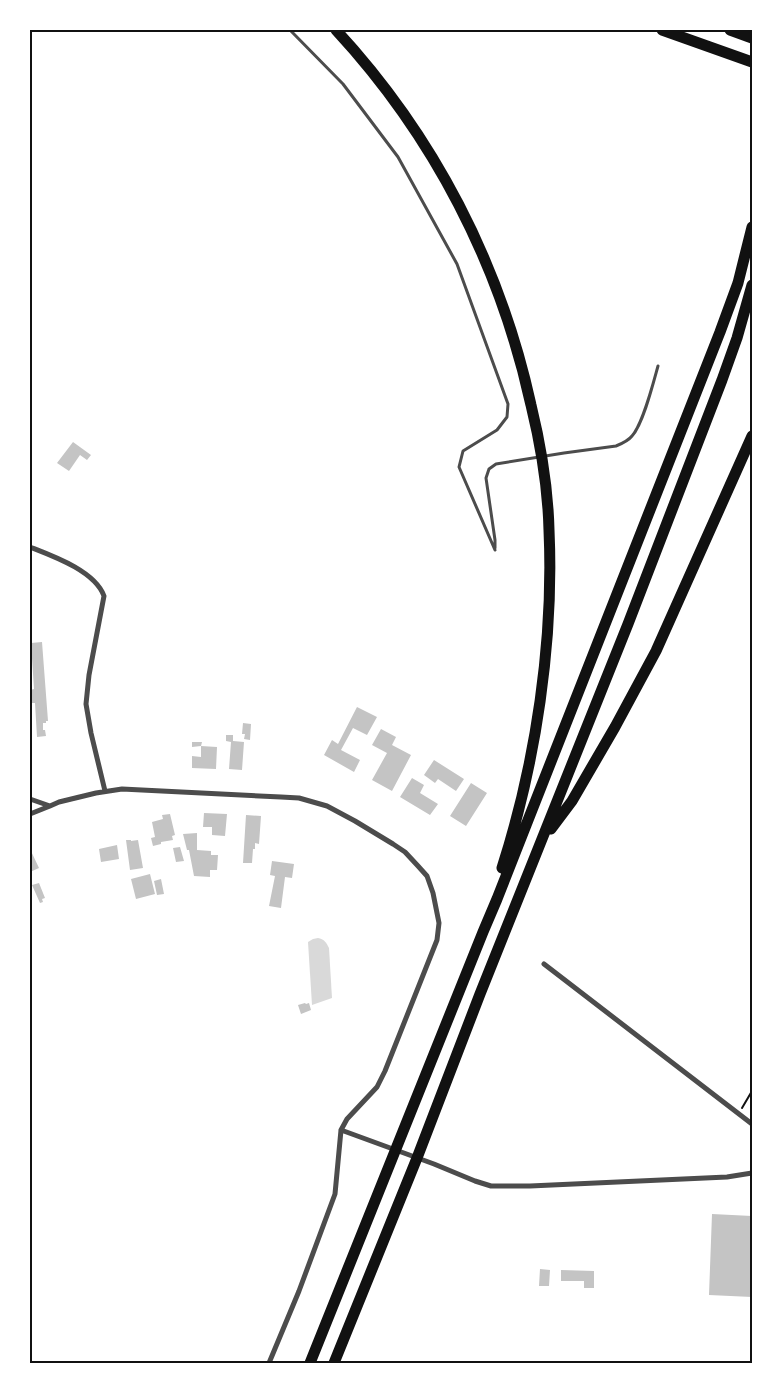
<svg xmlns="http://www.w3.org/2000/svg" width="782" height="1393" font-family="'Varela Round',sans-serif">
	<rect width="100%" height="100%" fill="#fff"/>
	<!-- water -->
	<path fill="#d9d9d9" d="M318,938C324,939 326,942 329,948L332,998L312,1005L308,942L313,939Z"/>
	<!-- building -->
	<path fill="#c4c4c4" d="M73,442L91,455L87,460L80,455L69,471L57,463Z
		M42,642L48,721H46V723H43V730H45L46,736L37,737L35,703H30V690L34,689L31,643Z
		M357,707L377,717L367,735L353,728L341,750L360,760L354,772L324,755L332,740L338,744Z
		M243,723L251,724L250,740L244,739L245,734H242Z
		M381,729L396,737L392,745L411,755L392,791L372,780L387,753L372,745Z
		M226,735H233V741L244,742L242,770L229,769L231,742L226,741Z
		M192,742H202L201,746L217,747L216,769L192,768V756L201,757V746L192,747Z
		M434,760L464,779L456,791L438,779L435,783L424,775Z
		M412,778L424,785L420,793L438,804L430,815L400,797Z
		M471,783L487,793L466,826L450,816Z
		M204,813L227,814L225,836L212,835V827H203Z
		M170,814L175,835L172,836L173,840L161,842V844L153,846L151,838L155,837L152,822L163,819L162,815Z
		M246,815L261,816L259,844L255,843V849H253L252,863H243Z
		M197,833V850L211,851V855H218L217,870H210V877L194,876L189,850H187L183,834Z
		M126,840H131V841L138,840L143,868L130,870Z
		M117,845L119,859L101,862L99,849Z
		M180,847L184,861L176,862L173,848Z
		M30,849L39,868L30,872Z
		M272,861L294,864L292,878L285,877L281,908L269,906L275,876L270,875Z
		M150,874L155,894L136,899L131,879Z
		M161,879L164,894L157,895L154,881Z
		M39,883L45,898L42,899L43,902L40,903L32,885Z
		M305,1003L306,1004L309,1003L311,1010L301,1014L298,1005Z
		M712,1214L752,1216V1297L709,1295Z
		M540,1269L550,1270L549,1286H539Z
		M561,1270L594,1271V1288H584V1281H561Z"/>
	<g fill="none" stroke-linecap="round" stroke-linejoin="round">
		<!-- path -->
		<path stroke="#111" stroke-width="2" d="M742,1108L752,1091"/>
		<!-- service -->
		<path stroke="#4c4c4c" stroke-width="3" d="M290,30L343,84L398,157L457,264L508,404L507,417L497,430L463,451L459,467L495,550
			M495,548V540L486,478L489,469L496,464L564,453L616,446C621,444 628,441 632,436C643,424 653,384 658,366"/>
		<!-- minor -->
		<path stroke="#4c4c4c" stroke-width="5" d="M30,547C53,556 95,571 104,596L89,675L86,704L91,733L105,791
			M30,799L50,806L59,802L96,793L122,789L281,797L299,798L327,806L355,821L393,844L405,852L418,866L427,876L433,893L439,923L437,940L385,1071L377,1087L347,1119L341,1130
			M30,814L50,806
			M544,964L752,1124
			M269,1363L299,1291L335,1194L341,1130L434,1164L475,1181L491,1186H530L727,1177L752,1173"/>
		<!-- trunk -->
		<path stroke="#111" stroke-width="11" d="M336,30C434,136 500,264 531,405C541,446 548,488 549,530C554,641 536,762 502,868
			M662,30L752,62
			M730,30L752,38
			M551,829L572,801L615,727L656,651L752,436
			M310,1363L483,932L497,899L720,332L738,283L752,227
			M334,1363L417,1158L480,994L628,624L722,380L737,338L752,285"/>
	</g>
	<!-- border -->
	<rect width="782" height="1393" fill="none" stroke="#ffffff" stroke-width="62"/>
	<rect x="31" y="31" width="720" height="1331" fill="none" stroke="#111" stroke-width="2"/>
</svg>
